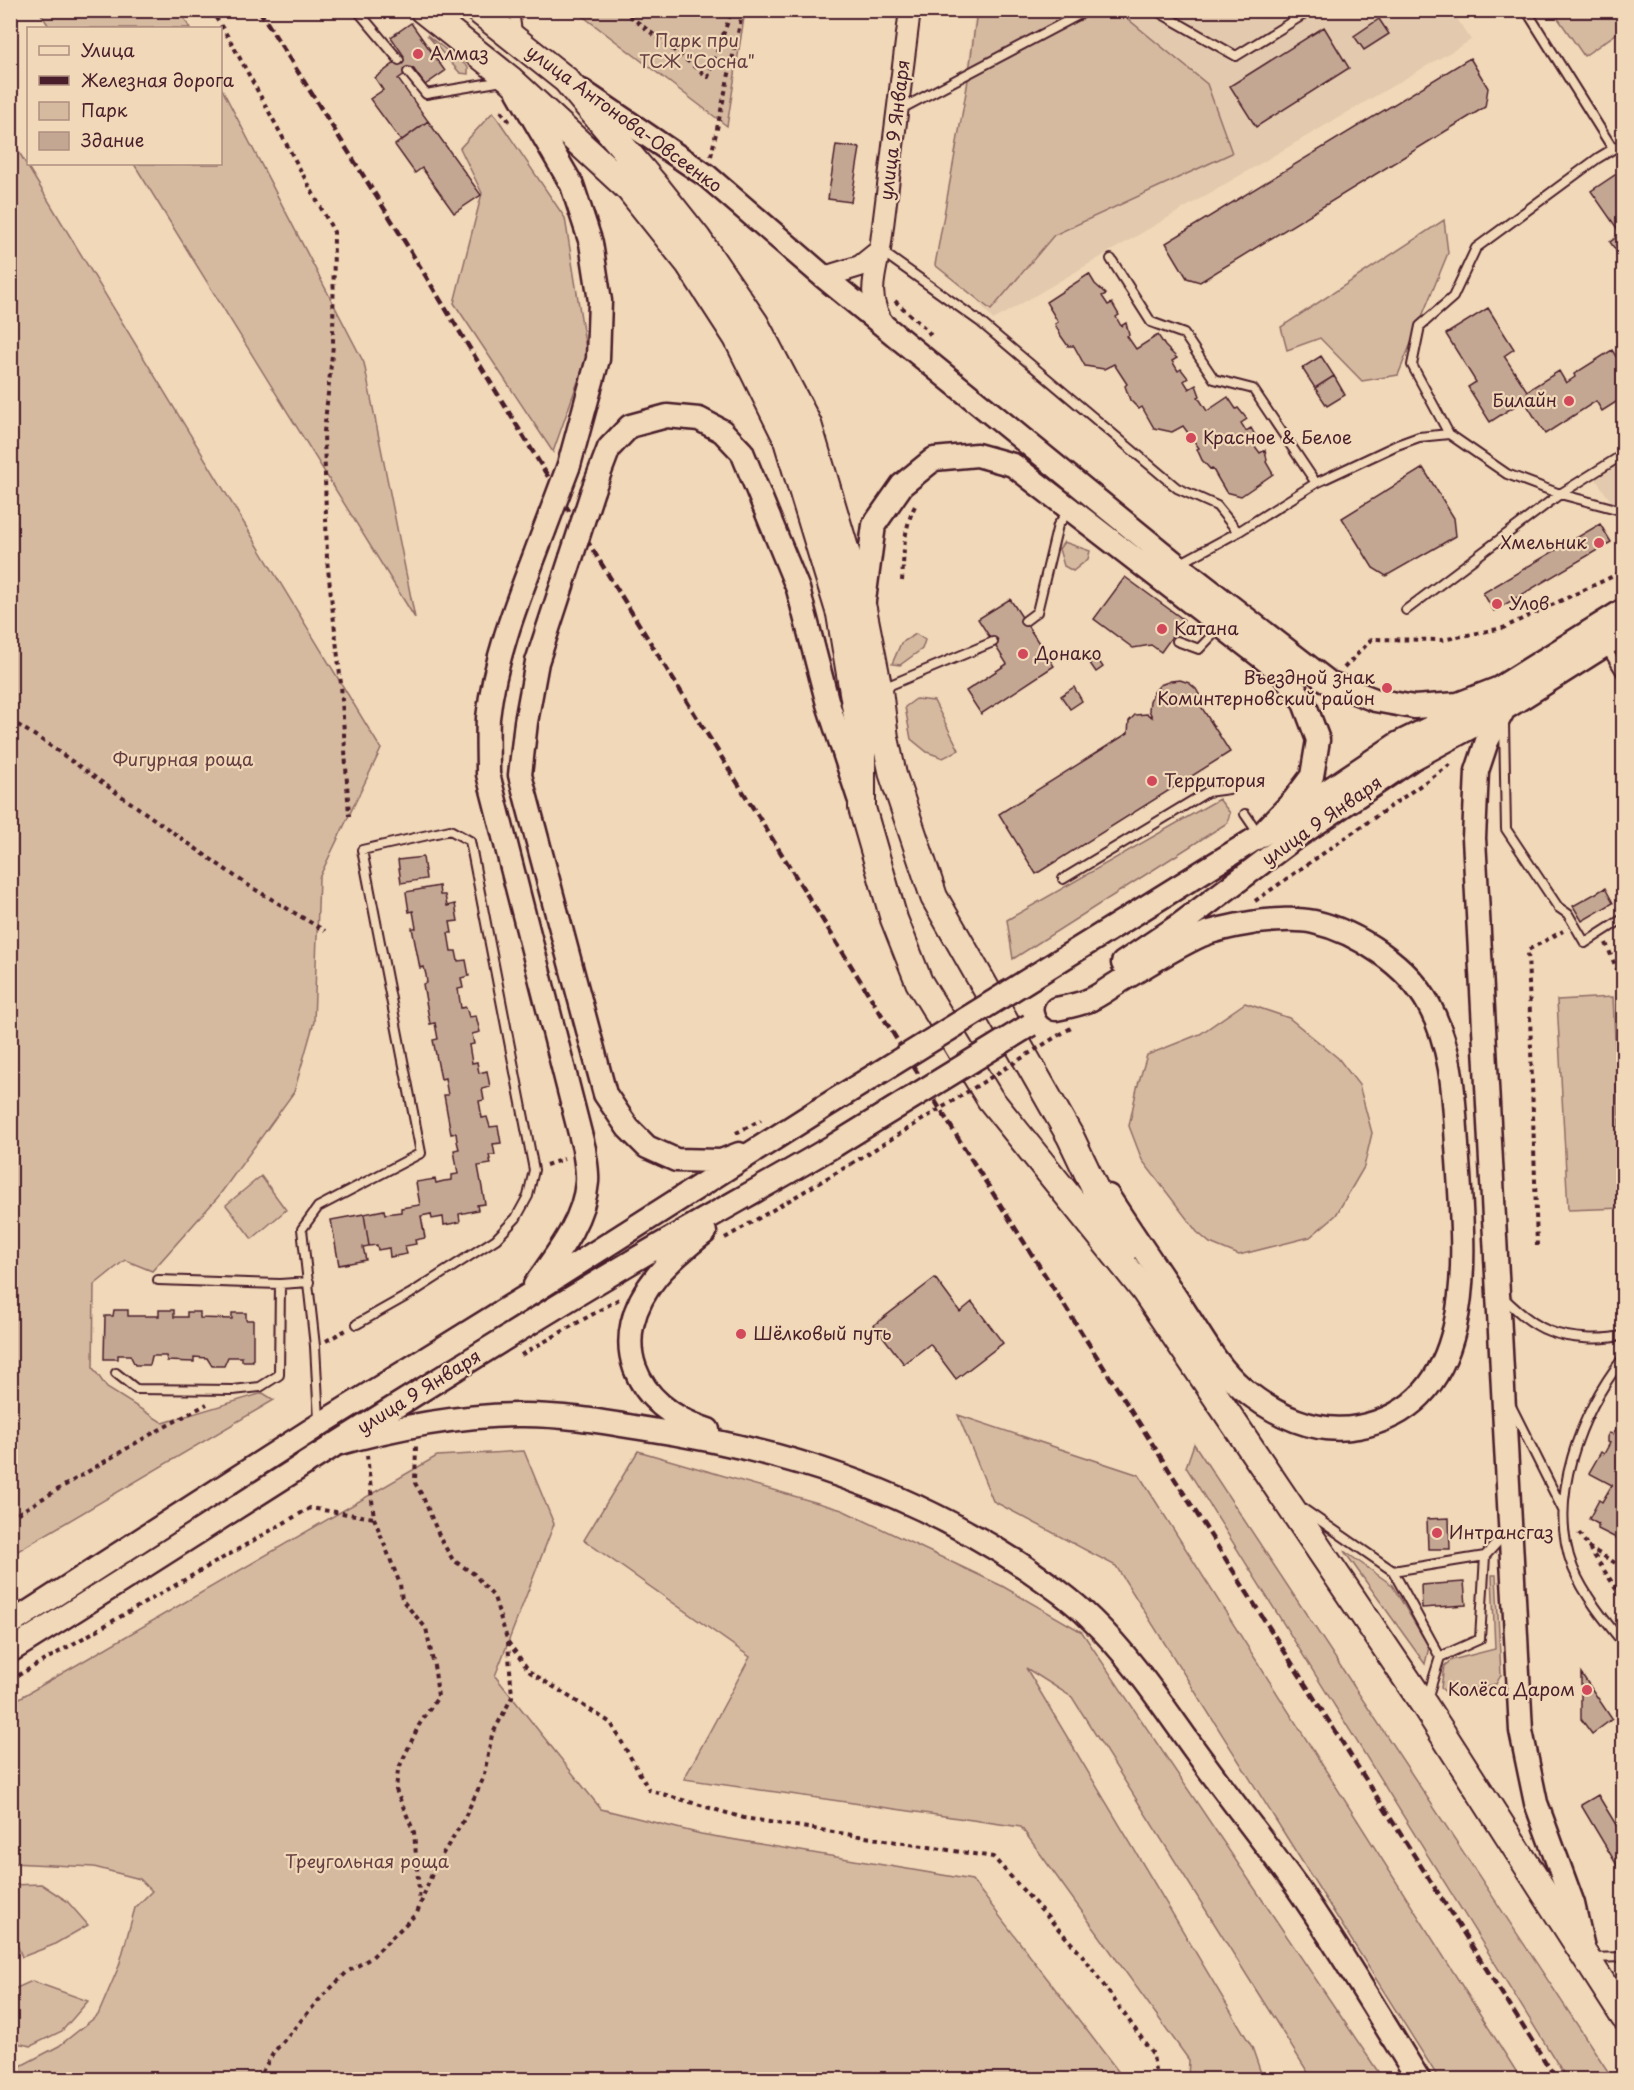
<svg xmlns="http://www.w3.org/2000/svg" width="1634" height="2090" font-family="'Playpen Sans',sans-serif">
	<rect width="100%" height="100%" fill="#f0d8b8"/>
	<filter id="ink" filterUnits="userSpaceOnUse"><feTurbulence type="fractalNoise" baseFrequency=".0167" numOctaves="2"/><feDisplacementMap in="SourceGraphic" scale="12" xChannelSelector="R" yChannelSelector="G"/><feConvolveMatrix kernelMatrix="1 2 1 2 8 2 1 2 1" color-interpolation-filters="sRGB"/></filter>
	<g filter="url(#ink)">
		<!-- built -->
		<path fill="#e3c9ad" d="M975,11H1452L1471,40L993,320L944,258Z
			M1623,456V519L1593,475Z"/>
		<!-- green -->
		<path fill="#d5baa0" stroke="#906c66" stroke-width="1.5" d="M39,11H180L190,28H50Z
			M576,11H745L727,126Z
			M977,11H1118L1207,84L1232,153L1054,235L991,310L935,265L967,87Z
			M1553,11H1623V29L1584,56Z
			M427,35L468,67V74L460,73Z
			M221,87L364,363L415,618L134,164H220Z
			M493,112L565,218L587,356L553,452L454,303L482,193L460,148Z
			M11,139L381,749L319,878L314,1022L294,1092L218,1197L152,1271L125,1260L94,1285L93,1368L107,1388L163,1423L263,1393L274,1400L11,1555Z
			M1444,220L1448,253L1398,375L1362,381L1320,338L1287,350L1281,327Z
			M1064,542L1090,551L1088,559L1073,571L1064,566L1059,549Z
			M916,634L925,640L922,649L900,665L892,664L901,643Z
			M916,699L934,701L959,750L943,758L927,752L911,739L905,707Z
			M1219,799L1230,813L1227,823L1013,959L1007,920Z
			M1613,997L1623,1208L1568,1210L1557,1000Z
			M1245,1003L1289,1018L1338,1058L1359,1085L1372,1133L1364,1167L1336,1215L1310,1237L1239,1255L1210,1243L1197,1232L1142,1160L1129,1126L1137,1088L1147,1055L1200,1034Z
			M261,1176L286,1210L252,1239L226,1205Z
			M958,1415L1139,1475L1521,2079H1439L1116,1566L993,1501Z
			M1194,1444L1613,2079H1567L1186,1467Z
			M524,1451L554,1524L495,1676L601,1809L701,1834L972,1880L1124,2079H11V2071L59,2046L98,2015L119,1966L135,1908L152,1891L140,1879L94,1867L11,1863V1703L437,1456Z
			M638,1451L842,1510L1002,1586L1082,1632L1383,2079H1312L1072,1697L1026,1668L1252,2047L1263,2079H1188L1189,2060L1021,1827L684,1779L750,1657L584,1540Z
			M1344,1551L1392,1585L1429,1647L1425,1664Z
			M1492,1575H1496L1501,1675L1496,1684L1448,1694L1441,1688L1444,1666L1452,1660L1495,1649Z
			M41,1884L67,1901L88,1925L53,1945L22,1957L11,1929V1885Z
			M32,1981L88,2001L62,2031L31,2046L11,2042L10,1991Z"/>
		<!-- building -->
		<path fill="#c4a793" stroke="#4a1f2b" stroke-width="1.5" d="M1379,19L1389,34L1364,50L1354,36Z
			M411,23L445,71L425,85L413,68L398,79L428,121L401,141L370,99L383,90L375,78L404,56L391,37Z
			M1324,27L1349,68L1256,127L1230,86Z
			M1470,58L1488,88L1485,107L1200,282L1187,278L1166,243Z
			M428,121L481,195L454,213L422,168L415,173L395,145Z
			M836,145L860,148L851,202L828,199Z
			M1624,169V262L1610,242L1621,234L1591,191Z
			M1089,274L1095,284L1106,294L1102,296L1108,305L1112,303L1119,315L1116,317L1121,326L1126,323L1129,335L1127,336L1136,349L1158,335L1165,346L1177,358L1172,361L1178,371L1181,369L1188,378L1184,381L1189,389L1196,385L1200,396L1198,397L1207,411L1228,397L1236,409L1238,408L1247,419L1241,423L1246,431L1251,428L1259,442L1254,445L1260,453L1265,450L1267,460L1266,462L1273,474L1241,496L1226,492L1212,468L1210,469L1202,460L1197,449L1199,448L1183,426L1172,432L1154,428L1142,407L1139,409L1130,400L1125,386L1127,384L1114,364L1104,369L1085,366L1074,346H1068L1061,336L1055,324L1058,322L1046,302Z
			M1488,308L1514,349L1504,356L1527,391L1559,371L1566,383L1575,377L1574,374L1612,350L1624,369V397L1602,411L1596,401L1545,434L1524,400L1490,422L1468,387L1476,382L1446,334Z
			M1321,356L1334,376L1315,388L1302,368Z
			M1334,376L1345,395L1327,406L1315,388Z
			M1423,468L1454,518L1456,536L1386,576L1373,568L1342,518Z
			M1600,524L1611,542L1494,611L1483,593Z
			M1125,577L1184,620L1161,652L1151,645L1133,648L1094,619Z
			M1010,599L1054,666L981,714L966,691L1007,664L978,619Z
			M1094,654L1103,667L1096,672L1087,659Z
			M1180,680L1189,683L1196,689L1200,696L1202,708L1230,752L1036,874L999,814L1128,733L1129,721L1135,715L1147,714L1152,717L1149,710L1150,701L1154,692L1160,685L1171,681Z
			M1074,687L1082,701L1070,709L1061,696Z
			M423,857L426,879L401,883L398,860Z
			M439,886L440,895H445L447,906L455,904L458,921L450,922L452,933H448L451,951H456L458,961L466,960L469,976L461,978L463,988L458,989L461,1008L466,1007L469,1017L476,1016L480,1032L472,1034L474,1044L469,1045L472,1063L477,1062L479,1073L487,1071L490,1087L482,1089L484,1100L479,1101L482,1118L487,1117L490,1127L498,1126L501,1143L493,1144L495,1155H489L491,1164L478,1166L485,1204L477,1205L478,1210L459,1214L460,1222L444,1225L443,1217L432,1219L431,1214L421,1216L425,1238L415,1240L416,1244L405,1246L407,1254L390,1257L389,1248L378,1250L377,1245L369,1246L364,1214L384,1210L385,1214L401,1212V1208L420,1205L416,1182L435,1179L436,1183L444,1181L452,1180V1175L458,1174L454,1150L459,1149L457,1141L456,1133L451,1134L444,1095H448L445,1078L441,1079L433,1040L438,1039L435,1023L430,1024L423,984L427,983L426,975L424,967L420,968L412,928H416L413,911L409,912L406,892Z
			M1605,888L1613,903L1582,921L1573,906Z
			M364,1214L369,1246L363,1247L366,1260L339,1265L331,1220Z
			M935,1278L960,1312L972,1302L1003,1343L956,1379L930,1344L904,1364L874,1325Z
			M114,1310H128V1316H159V1310H174V1317H187V1312H200V1318L232,1319V1313H246V1320H253V1361H242V1357H228L224,1366H212L207,1358L194,1357V1362L167,1361L166,1356H152L150,1365H135L130,1355H118V1359H104L105,1316H113Z
			M1624,1415V1483L1619,1491L1624,1494V1542L1598,1529V1524L1589,1519L1599,1500L1602,1502L1612,1485L1589,1473L1601,1452L1604,1454L1610,1443L1607,1442V1437L1609,1433L1613,1434Z
			M1449,1518L1450,1549H1428L1427,1519Z
			M1464,1582L1466,1605L1422,1608L1421,1585Z
			M1581,1673L1612,1719L1592,1734L1581,1719Z
			M1598,1795L1624,1838V1863L1618,1867L1581,1805Z"/>
		<g fill="none" stroke-linecap="round" stroke-linejoin="round">
			<defs>
				<path id="service" d="M357,10L399,60
					M514,10L517,32
					M1155,10L1236,56L1311,10
					M1526,10L1613,149L1598,158L1476,248L1453,297L1420,326L1412,365L1449,434L1507,474L1560,494L1624,511
					M408,72L426,94L503,81
					M901,109L1088,10
					M1613,149L1624,143
					M881,251L979,321L1177,488L1217,506L1238,532
					M1111,259L1151,322L1184,334L1214,379L1253,389L1316,483L1238,532L1181,563
					M1316,483L1397,445L1419,437L1449,434
					M1406,610L1560,494L1624,454
					M1025,621L1037,612L1058,525L1069,511
					M1177,641L1199,649L1220,627
					M1605,646L1624,677
					M883,688L993,642
					M1504,722L1506,829L1558,907L1568,914L1585,943L1624,918
					M1245,814L1258,833
					M1063,879L1207,792L1229,789
					M158,1280L280,1284L309,1282
					M1503,1297C1516,1310 1531,1324 1549,1331C1569,1339 1603,1341 1624,1335
					M1624,1357C1581,1412 1546,1499 1573,1568C1584,1595 1605,1621 1624,1644
					M116,1373L136,1389L233,1390L260,1387L279,1375L280,1284
					M1511,1406L1563,1510
					M319,1420L315,1346L302,1229L318,1207L421,1153L362,850L450,830L470,841L534,1170L528,1196L516,1218L496,1239L410,1294L357,1324
					M1302,1508L1393,1571L1440,1657L1480,1639L1485,1556L1393,1571
					M1485,1556L1506,1533
					M1427,1699L1440,1657
					M1592,1958L1624,1957"/>
				<path id="tertiary" d="M824,277L860,266L880,250
					M885,327C867,299 873,280 880,250L910,10"/>
				<path id="secondary" d="M582,91L707,176L824,277L1177,565L1328,682L1375,700L1414,707L1458,704L1497,689
					M518,92L572,185L591,243L600,301L598,359L569,465
					M593,490L609,448L630,426L667,416L699,419L722,431L742,452L798,589L828,704L859,798
					M571,558L537,662L526,722L520,775L605,1094L628,1128L647,1147L676,1160L721,1161L739,1154
					M863,608L874,525L902,485L934,459L977,455L1013,465L1281,672L1303,700L1318,740L1312,776L1294,800L1260,836
					M1504,709L1487,741L1477,771L1474,838L1521,1731L1536,1803L1573,1904L1583,1948
					M1123,963L1178,926L1292,840L1412,759L1504,709L1624,633
					M1009,992L1260,836L1399,743L1456,715L1624,610
					M1056,1009C1066,1007 1077,1005 1087,1001C1098,997 1109,988 1119,982C1146,966 1173,948 1202,935C1219,928 1239,925 1257,922C1275,920 1296,918 1314,922C1358,932 1408,966 1429,1005C1455,1053 1454,1107 1458,1160C1464,1253 1481,1404 1358,1427C1316,1435 1274,1415 1242,1388C1217,1367 1203,1339 1185,1312C1160,1273 1133,1235 1108,1196
					M705,1232C688,1246 671,1259 657,1276C605,1339 633,1407 708,1430
					M535,1285C557,1254 584,1221 587,1182C588,1171 585,1159 584,1149L488,774C488,756 487,736 488,718C495,653 521,592 544,531
					M333,1445C392,1428 454,1416 516,1415C558,1414 599,1421 640,1428C781,1449 906,1488 1026,1568C1049,1584 1071,1599 1091,1619C1135,1661 1166,1711 1202,1760C1233,1803 1266,1844 1297,1887C1340,1949 1379,2016 1419,2080
					M10,1624L319,1425L527,1296L819,1110
					M10,1651C216,1522 419,1388 628,1264C696,1223 766,1186 835,1145"/>
				<path id="trunk" d="M423,10L511,80L629,189L689,264L737,338L786,437L840,614L862,746V808L894,919L919,982L990,1099L1144,1290L1425,1706L1624,2017
					M478,10L566,80L659,190L697,238L755,323L808,424L863,609L879,690L885,738L893,775L934,897L1070,1136L1124,1250"/>
			</defs>
			<!-- service casing -->
			<use href="#service" stroke="#4a1f2b" stroke-width="12"/>
			<!-- tertiary casing -->
			<use href="#tertiary" stroke="#4a1f2b" stroke-width="24"/>
			<!-- secondary casing -->
			<use href="#secondary" stroke="#4a1f2b" stroke-width="27"/>
			<!-- trunk casing -->
			<use href="#trunk" stroke="#4a1f2b" stroke-width="30"/>
			<!-- path -->
			<path stroke="#4a1f2b" stroke-width="4" stroke-dasharray="4.5 4.5" stroke-linecap="butt" d="M211,10L230,40L334,232L333,345L324,432L327,560L341,684L349,816
				M622,10L708,77L732,10
				M501,111L510,122
				M711,156L743,10
				M895,301L927,330L932,337
				M902,581C904,555 903,529 915,506
				M1344,668L1372,639L1442,640L1503,628L1624,571
				M10,720L42,740L246,884L325,931
				M1255,901L1451,764
				M1606,943L1624,987
				M1059,1035L1071,1028
				M736,1133L761,1120
				M546,1165L564,1159
				M725,1238L851,1164
				M1537,1246L1528,950L1563,931
				M326,1341L346,1330
				M521,1355L621,1298
				M367,1455L374,1518L400,1584L402,1600L426,1628L435,1671L438,1697L419,1725L398,1770L396,1790L414,1832L420,1903
				M10,1518L146,1437L207,1404
				M1579,1533L1624,1600
				M1588,1547L1624,1568
				M508,1642L530,1672L611,1723L649,1790L744,1818L993,1857L1082,1955L1153,2054L1156,2080
				M10,1680L310,1508L374,1518
				M257,2080L274,2052L318,2001L347,1972L371,1958L417,1913L435,1866L462,1823L483,1779L492,1735L512,1697L508,1642L494,1597L474,1574L453,1560L441,1540L423,1497L415,1483L416,1445"/>
			<!-- service -->
			<use href="#service" stroke="#f0d8b8" stroke-width="8"/>
			<!-- tertiary -->
			<use href="#tertiary" stroke="#f0d8b8" stroke-width="20"/>
			<!-- secondary -->
			<use href="#secondary" stroke="#f0d8b8" stroke-width="22"/>
			<!-- trunk -->
			<use href="#trunk" stroke="#f0d8b8" stroke-width="26"/>
			<!-- rail -->
			<path stroke="#4a1f2b" stroke-width="4.5" stroke-dasharray="9 4.5" stroke-linecap="butt" d="M259,10L397,229L591,547L968,1154L1557,2080"/>
			<defs>
				<path id="secondary-bridge" d="M544,531L569,465
					M571,558L593,490
					M819,1110L1009,992
					M835,1145L1030,1025"/>
			</defs>
			<!-- secondary-bridge casing -->
			<use href="#secondary-bridge" stroke="#4a1f2b" stroke-width="27" stroke-linecap="butt"/>
			<!-- path-bridge -->
			<path stroke="#4a1f2b" stroke-width="4" stroke-dasharray="4.5 4.5" stroke-linecap="butt" d="M851,1164L1059,1035"/>
			<!-- secondary-bridge -->
			<use href="#secondary-bridge" stroke="#f0d8b8" stroke-width="22"/>
		</g>
	</g>
	<!-- markers -->
	<g fill="#d1495b" stroke="#f0d8b8" stroke-width="2">
		<circle cx="418" cy="54" r="6"/>
		<circle cx="1569" cy="401" r="6"/>
		<circle cx="1191" cy="438" r="6"/>
		<circle cx="1599" cy="543" r="6"/>
		<circle cx="1497" cy="604" r="6"/>
		<circle cx="1162" cy="629" r="6"/>
		<circle cx="1023" cy="654" r="6"/>
		<circle cx="1387" cy="688" r="6"/>
		<circle cx="1152" cy="781" r="6"/>
		<circle cx="741" cy="1334" r="6"/>
		<circle cx="1437" cy="1533" r="6"/>
		<circle cx="1587" cy="1690" r="6"/>
	</g>
	<g text-anchor="middle" stroke-width="4.5" stroke-linejoin="round" paint-order="stroke">
		<!-- park labels -->
		<g font-size="18" fill="#663e42" stroke="#f0d8b8">
			<text x="697" y="47">Парк при<tspan x="697" dy="21">ТСЖ "Сосна"</tspan></text>
			<text x="183" y="766">Фигурная роща</text>
			<text x="367" y="1868">Треугольная роща</text>
		</g>
		<!-- poi labels -->
		<g font-size="18" fill="#4a1f2b" stroke="#f0d8b8" text-anchor="start">
			<text x="430" y="60">Алмаз</text>
			<text x="1557" y="407" text-anchor="end">Билайн</text>
			<text x="1203" y="444">Красное &amp; Белое</text>
			<text x="1587" y="549" text-anchor="end">Хмельник</text>
			<text x="1509" y="610">Улов</text>
			<text x="1174" y="635">Катана</text>
			<text x="1035" y="660">Донако</text>
			<text x="1375" y="684" text-anchor="end">Въездной знак<tspan x="1375" dy="21">Коминтерновский район</tspan></text>
			<text x="1164" y="787">Территория</text>
			<text x="753" y="1340">Шёлковый путь</text>
			<text x="1449" y="1539">Интрансгаз</text>
			<text x="1575" y="1696" text-anchor="end">Колёса Даром</text>
		</g>
		<!-- street labels -->
		<g font-size="18" fill="#4a1f2b" stroke="#f0d8b8">
			<text transform="translate(624 119) rotate(36)" y="6">улица Антонова-Овсеенко</text>
			<text transform="translate(895 130) rotate(-83)" y="6">улица 9 Января</text>
			<text transform="translate(1322 821) rotate(-35)" y="6">улица 9 Января</text>
			<text transform="translate(419 1392) rotate(-32)" y="6">улица 9 Января</text>
		</g>
	</g>
	<!-- margin -->
	<rect width="1634" height="2090" fill="none" stroke="#f0d8b8" stroke-width="36"/>
	<rect x="18" y="18" width="1598" height="2054" fill="none" stroke="#4a1f2b" stroke-width="2" filter="url(#ink)"/>
	<!-- legend -->
	<rect x="27" y="27" width="195" height="138" fill="#f0d8b8" stroke="#ae8e80" stroke-width="1.5"/>
	<rect x="39" y="46" width="30" height="9" fill="#f0d8b8" stroke="#ae8e80" stroke-width="1.5"/>
	<text x="81" y="57" font-size="18" fill="#4a1f2b">Улица</text>
	<rect x="39" y="76" width="30" height="9" fill="#4a1f2b" stroke="#ae8e80" stroke-width="1.5"/>
	<text x="81" y="87" font-size="18" fill="#4a1f2b">Железная дорога</text>
	<rect x="39" y="102" width="30" height="18" fill="#d5baa0" stroke="#ae8e80" stroke-width="1.5"/>
	<text x="81" y="117" font-size="18" fill="#4a1f2b">Парк</text>
	<rect x="39" y="132" width="30" height="18" fill="#c4a793" stroke="#ae8e80" stroke-width="1.5"/>
	<text x="81" y="147" font-size="18" fill="#4a1f2b">Здание</text>
</svg>
